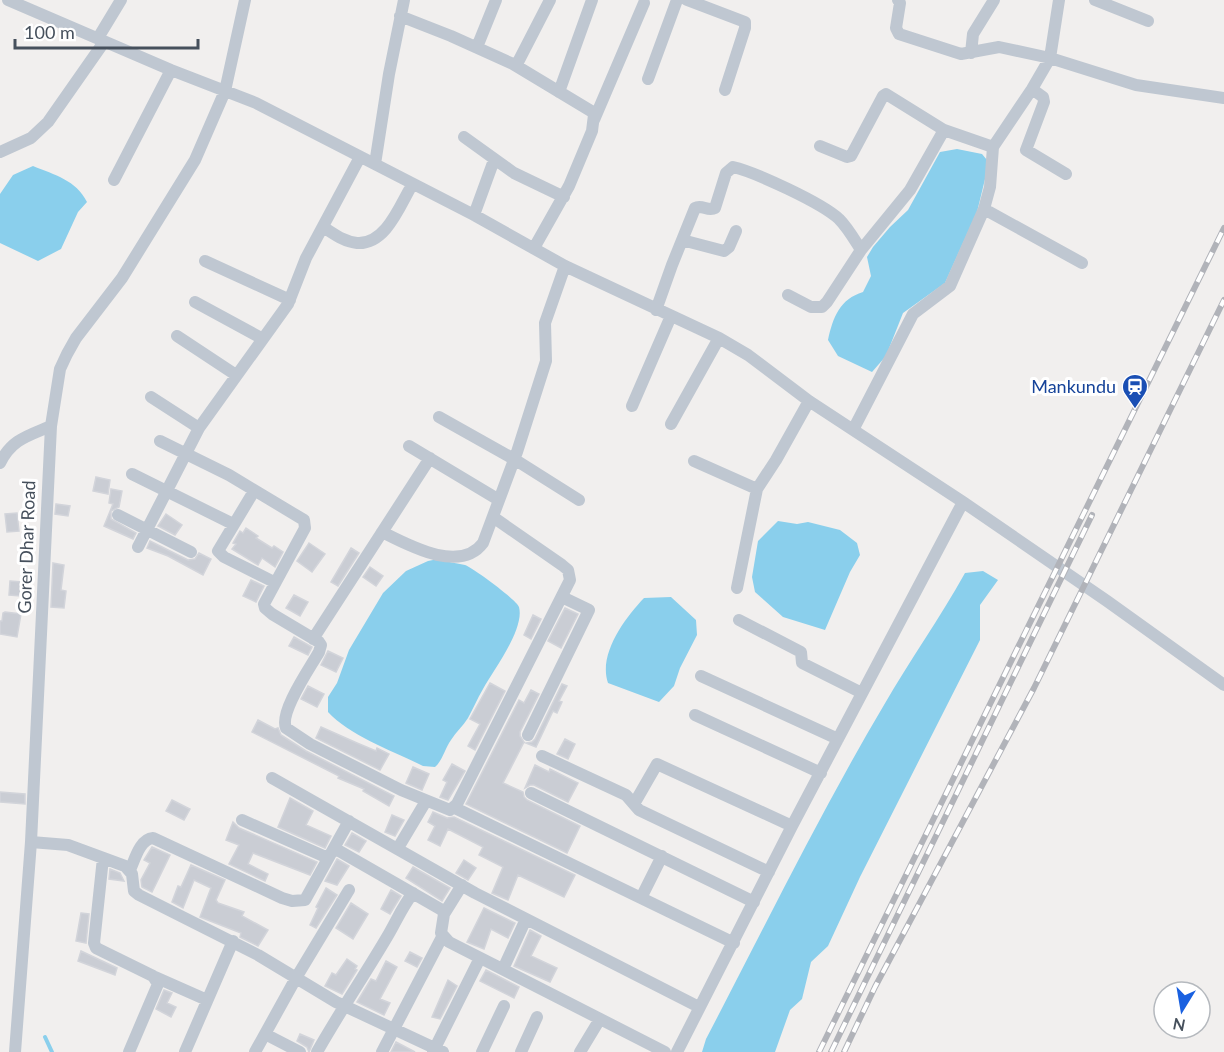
<svg xmlns="http://www.w3.org/2000/svg" width="1224" height="1052" font-family="Lato,sans-serif">
	<rect width="100%" height="100%" fill="#f1efee"/>
	<!-- water -->
	<path fill="#8acfec" d="M957,149L982,154L987,160L986,175L977,212L945,283L903,313L886,356L872,372L838,356L828,340C833,317 840,299 863,292L871,276L867,257L873,247L890,227L908,210L940,152Z
		M33,166C55,175 76,180 87,202L78,212L61,249L38,261L0,243V194L13,175Z
		M778,521L797,524L808,522L840,530L857,543L860,555L850,572L825,630L783,617L755,592L752,577L758,541Z
		M438,559C447,562 457,563 465,565C473,568 517,600 519,607C525,629 493,671 483,689C477,699 473,709 468,718C463,726 456,732 451,740C445,748 443,760 435,767L423,766C393,751 350,736 328,712V697L337,683L349,650L383,593L406,571L428,561Z
		M983,571L998,580L980,605V640L860,877L828,946L811,962L802,999L790,1010L775,1052H702L706,1039C764,928 820,813 884,705C910,660 940,618 965,573Z
		M671,597L696,620L697,635L680,668L674,686L659,702L608,683C598,654 625,618 644,598Z"/>
	<g fill="none" stroke-linecap="round" stroke-linejoin="round">
		<!-- stream -->
		<path stroke="#8acfec" stroke-width="4" d="M45,1037L52,1052"/>
	</g>
	<!-- building -->
	<path fill="#cacdd4" stroke="#d2d4da" stroke-width="1.5" d="M96,477L110,480L108,494L93,491Z
		M111,489L122,491L119,507L111,511V519L136,533L133,539L104,526L113,504L109,503Z
		M56,504L70,506L68,516L55,514Z
		M17,513L19,531L7,532L5,514Z
		M166,514L182,525L175,535L158,526Z
		M246,528L258,536L256,538L272,548L274,546L283,552L275,567L262,558L258,565L232,549L236,544L233,543L240,531L243,533Z
		M150,541L188,560L195,559L199,553L211,559L203,575L168,556L147,548Z
		M309,543L325,554L312,572L297,561Z
		M351,548L359,553L338,586L331,582Z
		M53,563L64,565L61,590L66,591L64,608L51,607Z
		M370,567L383,576L376,586L363,577Z
		M251,580L264,586L256,602L243,596Z
		M10,581L22,582L21,596L9,595Z
		M294,595L308,602L300,616L286,608Z
		M565,608L578,614L561,648L548,641Z
		M5,612L21,614L17,637L0,634V621H2L3,613Z
		M533,615L541,619L531,639L524,635Z
		M294,637L312,647L308,655L289,646Z
		M328,651L343,658L336,672L321,665Z
		M490,683L505,691L475,750L468,746L480,724L470,719Z
		M562,684L567,686L559,701L562,702L557,713L553,711L536,747L526,743L532,742L535,739Z
		M308,686L324,694L317,707L301,699Z
		M531,690L539,694L520,732V736L524,742L503,783L523,792L524,797L527,800L580,826L567,853L466,804L519,700L524,703Z
		M258,720L275,729L278,728L281,735L306,751L394,796L389,806L363,791L364,789L338,778L339,776L252,732Z
		M321,727L357,743L376,751L377,748L389,754L380,770L316,738Z
		M565,739L575,744L568,759L557,754Z
		M452,764L465,771L448,800L440,797L447,782L443,780Z
		M535,765L549,772L550,769L578,783L568,802L534,785H530L525,788Z
		M413,767L429,774L422,790L406,783Z
		M0,792L25,794V804L0,802Z
		M290,798L313,811L306,825L331,836L325,848L278,827Z
		M172,800L190,809L184,820L166,811Z
		M433,812L447,818L454,817L575,875L564,897L518,875L508,900L492,893L503,867L479,855L483,847L448,829L440,846L428,840L435,826L428,822Z
		M392,815L404,820L395,836L385,832Z
		M233,822L239,828L317,862L310,875L253,853L248,864L268,874L265,881L229,864L239,845L226,840Z
		M352,833L366,841L359,852L345,845Z
		M152,847L170,855L152,892L142,887L141,880L150,863L144,860Z
		M337,859L349,866L337,885L325,881Z
		M464,860L476,868L468,880L456,873Z
		M191,865L225,880L216,900L218,903L244,912L242,916L268,930L258,946L240,937L241,933L200,917L211,888L194,880L183,908L172,902L178,886L181,887Z
		M413,867L450,888L442,901L406,878Z
		M110,869L120,873L124,881L109,879Z
		M326,888L337,895L316,928L310,925L318,908L316,907Z
		M391,890L401,896L390,914L381,909Z
		M351,903L368,914L353,939L336,928Z
		M484,908L515,923L508,938L491,929L484,949L467,942Z
		M81,913L89,914L86,943L76,941Z
		M530,930L541,936L531,956L557,968L550,982L514,966Z
		M81,951L117,968L115,975L78,961Z
		M410,952L422,958L417,967L405,961Z
		M347,959L357,966L355,969L357,970L342,994L325,986L332,973L336,975Z
		M386,961L397,967L380,999L390,1003L384,1015L357,1002L371,979L376,981Z
		M486,970L519,987L514,998L480,981Z
		M448,980L457,986L440,1019L432,1017Z
		M164,990L172,993L167,1003L176,1007L171,1017L156,1009Z
		M300,1034L314,1040L309,1052L307,1047L297,1041Z
		M396,1042L415,1052H391Z"/>
	<g fill="none" stroke-linecap="round" stroke-linejoin="round">
		<!-- minor -->
		<path stroke="#bfc7d1" stroke-width="12" d="M8,0L171,70L256,103L474,215L565,266L719,338L748,355L809,401L963,502L1107,601L1224,685
			M687,0L745,22V28L725,90
			M898,0L900,3L896,28L899,34L961,54L999,47L1050,58L1136,85L1224,98
			M1095,0L1148,21
			M400,16L451,36L513,64L591,111L594,115L592,131L569,186L534,248
			M98,38L121,0
			M477,47L496,0
			M971,53L973,34L994,0
			M516,66L550,0
			M648,79L677,0
			M1032,89L1043,97L1044,102L1026,150L1066,174
			M559,92L592,0
			M594,120L644,3
			M464,137L514,173L564,197
			M820,146L847,157L851,156L883,96L886,94L944,130L993,147
			M0,152L31,138L48,122L104,42
			M375,164L389,74L404,0
			M114,180L171,70
			M984,209L1082,263
			M474,215L494,160
			M323,227C333,233 344,242 357,243C386,245 400,205 412,185
			M682,240L724,251L729,247L736,231
			M205,261L290,300
			M788,295L811,307H822L827,302L861,250L910,190L944,130
			M195,302L263,339
			M656,310L672,265L695,208C702,204 708,212 715,208L726,173L733,167C755,172 822,203 839,219C848,228 854,239 861,250
			M177,336L236,375
			M151,397L199,428
			M632,406L671,316
			M439,417L514,459L579,500
			M671,424L719,338
			M853,430L913,314L950,286L984,209L990,187L993,147L1032,89L1050,58L1059,0
			M160,441L229,475L304,520L305,528L264,604L265,608L272,614L319,642L321,645L319,652C310,668 279,712 286,728L310,744L401,790L450,810L457,804L570,580L568,570L562,565L493,517
			M409,446L499,500
			M694,461L757,489
			M0,463C12,439 28,436 51,426
			M132,474L233,524
			M254,491L218,551L224,557L274,582
			M118,515L191,552
			M382,532C408,545 460,574 483,543L517,452L546,361L545,323L565,266
			M138,547L199,428L288,304L306,258L360,157
			M737,588L757,489L776,460L809,401
			M739,620L801,652L802,663L862,693
			M313,639L430,458
			M701,676L838,739
			M695,715L821,773
			M528,735L589,610L562,597
			M542,756L626,795L639,810L769,872
			M272,778L475,893L699,1007
			M531,793L754,902
			M634,804L657,764L792,826
			M455,808L734,943
			M242,820L328,858
			M31,842L68,845L125,866L132,874L134,891L139,895L258,955L336,1002L443,1052
			M334,848L442,910L444,914L441,933L449,942L665,1052
			M398,848L426,801
			M103,858L94,943L96,948L153,976L158,984L129,1052
			M130,870C135,859 140,839 153,838L282,898L292,901L305,900L349,821
			M641,898L662,856
			M444,914L462,885
			M503,969L526,919
			M155,977L207,1000
			M265,1034L300,1052
			M15,1052L31,842L51,426L60,369L67,354L76,338L122,278L195,160L225,91L245,0
			M185,1052L233,941
			M255,1052L296,978L349,890
			M317,1052C339,1013 364,976 387,937C396,922 402,907 413,893
			M382,1052L442,937
			M433,1052L480,958
			M482,1052L504,1006
			M521,1052L537,1017
			M580,1052L600,1019
			M677,1052L792,826L963,502"/>
		<defs>
			<path id="rail" d="M819,1052L1224,228
				M831,1052L1092,515
				M844,1052L875,987L1034,688L1224,300"/>
		</defs>
		<!-- rail casing -->
		<use href="#rail" stroke="#b1b3b9" stroke-width="6"/>
		<!-- rail -->
		<use href="#rail" stroke="#fff" stroke-width="4" stroke-dasharray="11" stroke-linecap="butt"/>
	</g>
	<!-- icons -->
	<defs>
		<symbol id="station-pin" viewBox="-11 -11 22 30"><path d="M0 17L-7.5 6A9.5 9.5 0 1 1 7.5 6Z" fill="#1a4fb4" stroke="#fff"/><path d="M-3-6H3Q5-6 5-4V2Q5 4 3 4L4.5 6H3L1.5 4h-3L-3 6H-4.5L-3 4Q-5 4-5 2V-4Q-5-6-3-6ZM-3.5-4v3h7v-3ZM-3.5 1v1.5H-2V1ZM2 1v1.5H3.5V1Z" fill="#fff"/></symbol>
	</defs>
	<g fill-rule="evenodd">
		<use href="#station-pin" x="1120" y="372" width="30" height="40"/>
	</g>
	<g text-anchor="middle" stroke-width="6" stroke-linejoin="round" paint-order="stroke">
		<!-- transit labels -->
		<g font-size="18" fill="#164399" stroke="#fff" text-anchor="end">
			<text x="1116" y="393">Mankundu</text>
		</g>
		<!-- street labels -->
		<g font-size="18" fill="#46505c" stroke="#fff">
			<text transform="translate(27 547) rotate(-88)" y="6">Gorer Dhar Road</text>
		</g>
	</g>
	<!-- north arrow -->
	<g transform="translate(1182 1010) rotate(191)"><circle r="28" fill="#ffffff" stroke="#b5b9be" stroke-width="1.5"/>
	<path d="M0-4.5L10 22L0 15L-10 22Z" fill="#1960e0"/>
	<text y="-9" font-size="16" font-weight="bold" text-anchor="middle" fill="#46505c">N</text>
	</g>
	<!-- scale -->
	<path d="M15 39v9h183v-9" fill="none" stroke="#46505c" stroke-width="3"/>
	<text x="24" y="39" font-size="18" fill="#46505c" stroke="#ffffff" stroke-width="4.5" paint-order="stroke">100 m</text>
</svg>
